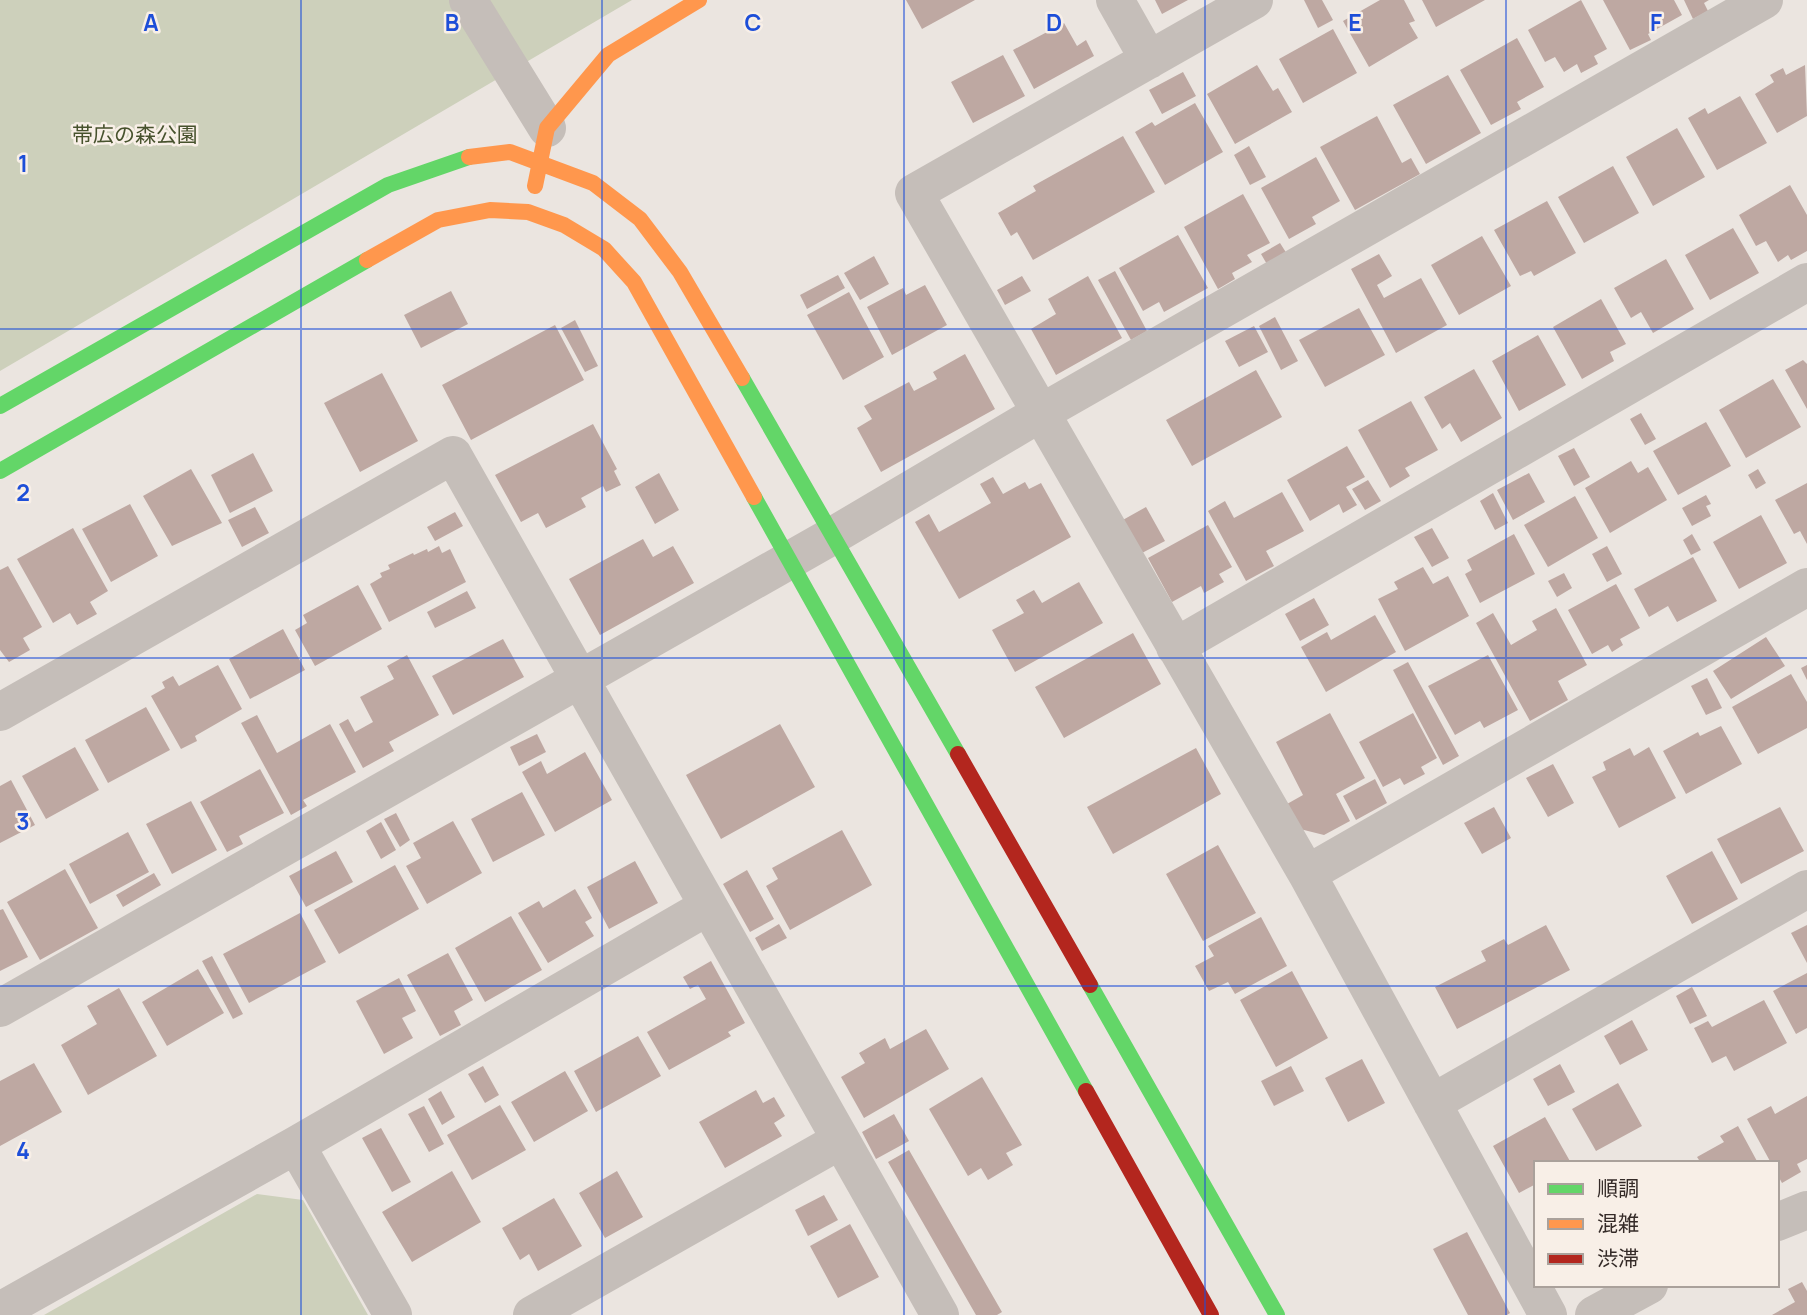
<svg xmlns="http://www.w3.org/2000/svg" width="1807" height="1315" font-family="Manrope,'Noto Sans JP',sans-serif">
	<rect width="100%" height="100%" fill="#ebe5e0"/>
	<!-- green -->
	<path fill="#cdd0bb" d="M0,0H632L0,371Z
		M257,1194L303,1200L368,1315H44Z"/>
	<!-- building -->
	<path fill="#bea8a2" d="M906,0H975L922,29Z
		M1155,0H1188L1162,14Z
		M1304,0H1322L1333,20L1318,28Z
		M1380,0H1404L1415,21L1409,23L1418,38L1369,67L1343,21Z
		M1422,0H1485L1436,27Z
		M1581,0L1607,49L1594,56L1598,64L1581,73L1577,64L1564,72L1555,57L1545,62L1528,30Z
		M1603,0H1674L1682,15L1648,34L1651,40L1630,50Z
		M1684,0H1709L1704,3L1708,11L1693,19Z
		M1064,23L1077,46L1086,40L1094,56L1034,89L1013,50Z
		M1333,29L1357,73L1303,103L1279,59Z
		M1517,38L1544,87L1517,102L1521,109L1491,125L1460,70Z
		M1003,55L1025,96L973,123L951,82Z
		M1257,65L1273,91L1278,88L1292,112L1235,144L1207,94Z
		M1805,65L1807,116L1777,133L1755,94L1774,82L1770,75L1783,68L1786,75Z
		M1183,72L1196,96L1162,114L1149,90Z
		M1448,75L1481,133L1426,164L1393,105Z
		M1740,96L1767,143L1717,170L1688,118L1705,108L1708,114Z
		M1195,103L1223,152L1165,185L1135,132L1152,122L1155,126Z
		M1377,116L1402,163L1411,158L1420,174L1355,210L1320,147Z
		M1677,128L1705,177L1653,206L1626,157Z
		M1123,136L1155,192L1033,260L1017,232L1011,236L998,213L1036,191L1033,186Z
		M1249,146L1266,177L1250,185L1234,155Z
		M1316,157L1340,201L1312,217L1316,224L1289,239L1261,188Z
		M1613,166L1639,213L1584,243L1558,197Z
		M1790,185L1807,215V251L1791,260L1788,255L1778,262L1766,241L1756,246L1739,215Z
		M1243,194L1270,243L1247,255L1252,262L1232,273L1235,279L1218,289L1184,227Z
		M1547,201L1576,253L1534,276L1531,271L1520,276L1494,230Z
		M1733,228L1759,273L1710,300L1685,255Z
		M1178,235L1208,288L1164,312L1159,302L1143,311L1119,268Z
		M1482,236L1511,286L1459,315L1431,265Z
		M1280,243L1287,254L1268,266L1261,254Z
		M1379,254L1392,276L1377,285L1384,298L1421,278L1447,325L1396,353L1351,269Z
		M874,256L889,284L860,300L844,273Z
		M1666,259L1694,309L1653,333L1641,312L1631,318L1614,288Z
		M1115,271L1147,331L1131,340L1098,280Z
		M838,275L845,288L807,309L800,295Z
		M1022,276L1031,291L1005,305L997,290Z
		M1088,276L1122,338L1056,375L1031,329L1056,314L1048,299Z
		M925,285L947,325L892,355L867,307L903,288L906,295Z
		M451,291L468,324L421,348L404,315Z
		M849,292L884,357L843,380L807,315Z
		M1601,299L1626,344L1610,352L1614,361L1582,379L1553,327Z
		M1359,308L1385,355L1325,387L1299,340Z
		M1275,317L1298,361L1281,370L1259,326Z
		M575,320L598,366L585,372L561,328Z
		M555,325L584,380L471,440L442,385Z
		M1254,326L1268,352L1239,367L1225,341Z
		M1538,335L1566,385L1519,411L1492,361Z
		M965,354L995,409L881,472L857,428L872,419L864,406L909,382L914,391L937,379L933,372Z
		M1803,360L1807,364V409L1785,370Z
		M1474,369L1502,418L1461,442L1450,423L1442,429L1424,397Z
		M1256,370L1282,417L1192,466L1166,420Z
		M382,373L418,441L360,472L324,403Z
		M1773,379L1801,427L1746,458L1719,410Z
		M1411,401L1438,450L1405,468L1410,476L1390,488L1358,430Z
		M1641,413L1656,439L1645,445L1630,419Z
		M1706,422L1731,466L1678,495L1653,451Z
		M593,424L617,469L614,471L621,485L606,492L603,486L581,498L586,507L546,528L538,513L521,522L495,475Z
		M1347,446L1365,477L1346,487L1357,505L1343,513L1339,504L1310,521L1287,480Z
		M1574,448L1590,477L1574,486L1558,456Z
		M253,453L273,491L230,513L211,475Z
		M1631,461L1638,473L1648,467L1667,500L1610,533L1585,488Z
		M191,469L222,523L172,546L143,496Z
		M1758,469L1766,483L1756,489L1748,475Z
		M659,473L679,510L655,524L635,487Z
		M1529,473L1545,502L1513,520L1497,490Z
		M993,477L1003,494L1025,482L1029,489L1041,483L1071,537L959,599L915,522L929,514L939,532L991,503L980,484Z
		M1368,480L1381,501L1365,510L1352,489Z
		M1807,483V544L1800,531L1794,534L1775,500Z
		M1282,492L1304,531L1266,551L1274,566L1246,581L1208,511L1225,501L1234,518Z
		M1493,493L1508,523L1495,530L1480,501Z
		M1706,495L1711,504L1706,506L1711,516L1692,526L1682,508Z
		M1575,496L1598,538L1548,567L1524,525Z
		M130,504L158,556L111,582L82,529Z
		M255,507L269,533L242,547L228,520Z
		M1146,507L1165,541L1140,554L1121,521Z
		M455,512L463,526L435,541L427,527Z
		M1761,515L1787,563L1739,589L1713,542Z
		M1208,525L1232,567L1219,574L1224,582L1204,593L1201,586L1172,602L1148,558Z
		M73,528L108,591L90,602L97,614L77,625L70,613L53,623L17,559Z
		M1432,528L1449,558L1432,567L1414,537Z
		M1514,534L1535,574L1480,603L1465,574L1472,570L1467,560Z
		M1692,534L1701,550L1691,555L1683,540Z
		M643,539L653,557L673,546L694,583L600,635L569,579Z
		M439,546L442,553L450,549L466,582L389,622L370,584L382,577L380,573L390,569L388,565L413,553L414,555L427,549L428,552Z
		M1607,546L1622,574L1607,582L1592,554Z
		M1693,557L1717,601L1677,622L1668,606L1649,617L1634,589Z
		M8,566L42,627L23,638L30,650L9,662L0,650V570Z
		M1423,567L1433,584L1448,576L1469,616L1405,651L1378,599L1398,589L1394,582Z
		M1564,573L1572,588L1557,597L1548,581Z
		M1079,582L1103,623L1015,672L992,630L1024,613L1016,600L1034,590L1042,603Z
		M1616,584L1640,628L1620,639L1623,645L1612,652L1608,645L1592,654L1568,610Z
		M358,585L382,629L315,666L295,630L307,623L303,615Z
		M467,591L476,608L435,628L427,612Z
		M1314,598L1329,625L1300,641L1285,614Z
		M1556,608L1587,665L1558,681L1568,700L1530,721L1476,623L1493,613L1511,645L1537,630L1532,621Z
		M1375,615L1396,652L1326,692L1301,647L1327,632L1331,640Z
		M283,629L305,670L250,699L229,659Z
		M1133,633L1161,684L1064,738L1035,687Z
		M1766,637L1785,666L1731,699L1713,671Z
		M503,639L524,677L453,715L432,676Z
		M407,655L439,715L389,742L394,751L363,768L339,724L348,719L355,732L373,722L360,697L394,679L387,666Z
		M1488,655L1518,710L1484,728L1480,721L1455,735L1428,686Z
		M1408,662L1459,756L1443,765L1393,670Z
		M218,665L242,709L195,736L197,741L181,749L151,696L165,688L162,682L173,676L179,686Z
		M1807,665V680L1801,668Z
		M1791,674L1807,702V728L1758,754L1732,707Z
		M1707,678L1722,708L1706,715L1691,686Z
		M146,707L170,750L108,783L85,740Z
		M1330,713L1365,778L1336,794L1350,821L1324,835L1300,829L1287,804L1303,795L1276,742Z
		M1413,713L1437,758L1421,767L1425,774L1404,785L1400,778L1383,787L1359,742Z
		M257,715L277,753L330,724L356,772L303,800L307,806L291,815L241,723Z
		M780,724L815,787L721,839L686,775Z
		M1721,726L1742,764L1686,794L1663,751L1698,732L1700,736Z
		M537,734L546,752L519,766L510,747Z
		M75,747L99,790L46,819L22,776Z
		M1649,747L1676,798L1619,828L1592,777L1606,770L1603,762L1630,748L1634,756Z
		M1196,748L1221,794L1113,854L1087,807Z
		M585,752L612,800L555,832L522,772L541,761L547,774Z
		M1553,764L1574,803L1548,817L1526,778Z
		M260,769L284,813L239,836L243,844L227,852L200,802Z
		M1375,779L1387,803L1356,820L1343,796Z
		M11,780L35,825L0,843V786Z
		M522,792L545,835L493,862L471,819Z
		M191,801L217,850L172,874L146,824Z
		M1494,807L1511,838L1482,854L1464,823Z
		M1780,807L1804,851L1741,884L1717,839Z
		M396,813L410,840L400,847L384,819Z
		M453,821L482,873L427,904L406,866L421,858L413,843Z
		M381,822L396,850L381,859L366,831Z
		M842,830L872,885L790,930L766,886L778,879L772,868Z
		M128,832L149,872L90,904L69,864Z
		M1218,845L1256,913L1203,941L1166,874Z
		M336,851L353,882L306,907L289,876Z
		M1712,851L1738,899L1692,924L1666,876Z
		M635,861L658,903L609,929L587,887Z
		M395,865L419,909L339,954L314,910Z
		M65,869L98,928L40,960L7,902Z
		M747,870L774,919L750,932L723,884Z
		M154,873L161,885L123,907L116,895Z
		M575,889L592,918L585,922L594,936L548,963L518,913L539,901L543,908Z
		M3,909L28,957L0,971V910Z
		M300,913L326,962L249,1003L223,954Z
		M511,916L542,970L485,1002L455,948Z
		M1261,917L1287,966L1235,994L1228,982L1209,991L1195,966L1214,956L1208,946Z
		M779,924L787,938L762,951L755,938Z
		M1546,925L1570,970L1457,1029L1435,987L1486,961L1481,951L1504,939L1508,945Z
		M1807,925V963L1791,933Z
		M448,953L473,1000L454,1011L461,1025L440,1036L407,975Z
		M212,956L243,1014L233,1019L202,961Z
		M711,961L745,1023L728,1032L731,1036L669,1070L647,1032L706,999L698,985L690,989L683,977Z
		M198,969L224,1013L167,1046L142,1002Z
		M1292,971L1328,1038L1276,1067L1240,1000Z
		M1807,973V1028L1796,1034L1773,991Z
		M399,978L416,1011L402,1018L413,1038L384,1054L356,1001Z
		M1692,987L1707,1016L1690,1024L1676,996Z
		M119,988L157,1056L88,1095L61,1045L97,1024L87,1006Z
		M1764,1000L1787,1043L1734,1071L1726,1056L1712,1063L1694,1028L1708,1021L1712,1027Z
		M1632,1020L1648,1050L1620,1065L1604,1036Z
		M926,1029L949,1069L864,1118L841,1077L865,1063L859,1053L885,1038L890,1049Z
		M638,1036L661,1076L596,1112L574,1071Z
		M1362,1059L1385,1103L1348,1122L1325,1078Z
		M34,1063L62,1112L0,1146V1081Z
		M1560,1064L1575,1092L1548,1106L1533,1079Z
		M483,1066L499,1095L485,1103L468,1074Z
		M1291,1066L1304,1091L1274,1106L1261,1081Z
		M565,1071L588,1111L534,1142L511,1102Z
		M982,1077L1022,1145L1006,1153L1013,1165L988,1180L981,1168L968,1176L929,1109Z
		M1618,1083L1642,1126L1596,1151L1572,1109Z
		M756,1090L763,1103L774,1097L785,1116L774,1123L782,1136L725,1168L699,1122Z
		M441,1091L455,1117L442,1125L428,1099Z
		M1807,1096V1159L1797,1164L1801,1172L1782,1183L1777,1174V1163H1771L1747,1119L1771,1106L1775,1114Z
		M500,1105L526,1150L472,1180L447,1135Z
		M424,1106L444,1144L429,1152L408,1114Z
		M894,1114L909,1141L876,1159L862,1132Z
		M1545,1117L1571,1163H1536V1184L1519,1193L1493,1146Z
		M1738,1126L1758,1163H1701L1697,1157L1724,1142L1720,1136Z
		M381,1128L411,1182L392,1192L362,1138Z
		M909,1150L1002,1312L997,1315H976L888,1162Z
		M452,1171L481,1222L412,1262L382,1212Z
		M617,1171L643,1217L605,1238L579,1193Z
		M824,1195L838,1220L808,1236L795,1210Z
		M554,1198L582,1246L538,1271L529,1254L520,1260L502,1228Z
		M850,1224L879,1277L838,1298L810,1246Z
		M1467,1232L1510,1313L1507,1315H1468L1433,1249Z
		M1802,1282L1807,1291V1315H1772L1795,1302L1788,1289Z"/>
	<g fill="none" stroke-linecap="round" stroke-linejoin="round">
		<!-- street -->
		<path stroke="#c5beb9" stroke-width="38" d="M468,0L547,128
			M1115,0L1149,60
			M1254,0L914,193L1307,874L1548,1315
			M1175,647L1807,282
			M0,712L453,455L940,1315
			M1307,874L1807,587
			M0,1008L834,535L1039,414L1764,0
			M1432,1103L1807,889
			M296,1145L393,1315
			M1777,1222L1807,1210
			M0,1311L296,1145L707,907
			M532,1315L841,1140
			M1594,1315L1649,1285"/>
		<!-- fast -->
		<path stroke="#63d668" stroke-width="16" d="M742,378L958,754
			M0,406L388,185L469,157
			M0,471L367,260
			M754,497L1086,1091
			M1090,985L1277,1315"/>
		<!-- slow -->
		<path stroke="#ff974d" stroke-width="16" d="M469,157L510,152L593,183L640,219L680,272L742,378
			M535,186L547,128L608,55L699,0
			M367,260L438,220L490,210L528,212L564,225L604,249L634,282L754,497"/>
		<!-- jam -->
		<path stroke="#b3261e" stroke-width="16" d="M958,754L1090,985
			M1086,1091L1211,1315"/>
	</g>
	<!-- grid -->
	<path fill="none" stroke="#1d4ed8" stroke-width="2" stroke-opacity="0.55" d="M301,0V1315M602,0V1315M904,0V1315M1205,0V1315M1506,0V1315M0,329H1807M0,658H1807M0,986H1807"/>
	<g text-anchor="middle" stroke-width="5" stroke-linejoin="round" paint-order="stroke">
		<!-- park labels -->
		<g font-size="21" fill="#47522d" stroke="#f8efe7">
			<text x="135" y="142">帯広の森公園</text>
		</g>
	</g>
	<g font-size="23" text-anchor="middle" font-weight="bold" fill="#1d4ed8" stroke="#f8efe7" stroke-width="5" stroke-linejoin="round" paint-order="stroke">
		<text x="151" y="31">A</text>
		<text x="452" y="31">B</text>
		<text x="753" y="31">C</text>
		<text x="1054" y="31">D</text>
		<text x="1355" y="31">E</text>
		<text x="1656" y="31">F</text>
		<text x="23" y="172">1</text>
		<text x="23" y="501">2</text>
		<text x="23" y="830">3</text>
		<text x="23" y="1159">4</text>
	</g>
	<!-- legend -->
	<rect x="1534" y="1161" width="245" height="126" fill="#f8efe7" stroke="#aaa19b" stroke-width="2"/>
	<rect x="1548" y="1184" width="35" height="10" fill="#63d668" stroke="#aaa19b" stroke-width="2"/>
	<text x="1597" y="1196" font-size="21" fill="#352b28">順調</text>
	<rect x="1548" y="1219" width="35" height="10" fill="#ff974d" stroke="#aaa19b" stroke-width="2"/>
	<text x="1597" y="1231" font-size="21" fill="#352b28">混雑</text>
	<rect x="1548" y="1254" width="35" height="10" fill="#b3261e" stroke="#aaa19b" stroke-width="2"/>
	<text x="1597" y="1266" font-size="21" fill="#352b28">渋滞</text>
</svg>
